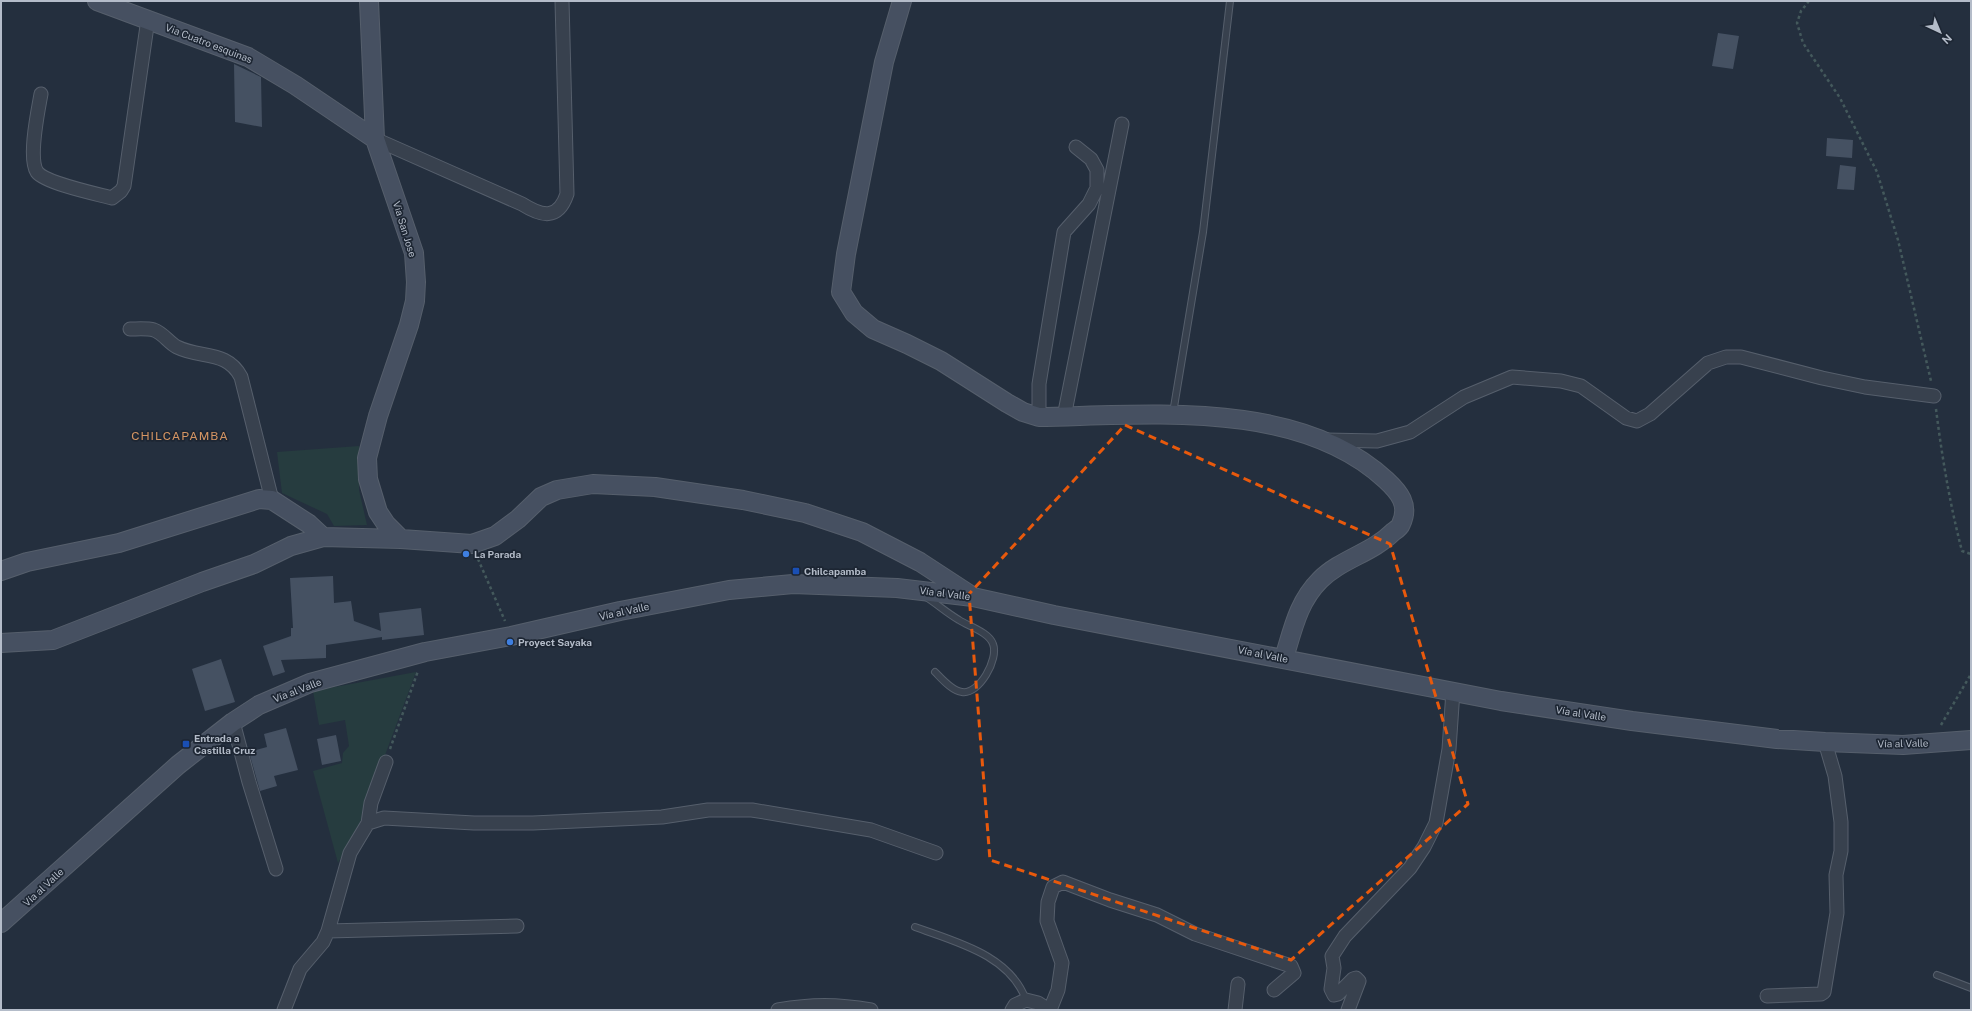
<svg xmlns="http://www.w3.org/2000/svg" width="1972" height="1011" font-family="'Public Sans',sans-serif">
	<rect width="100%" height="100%" fill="#242f3e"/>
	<!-- green -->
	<path fill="#263c3f" d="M359,446V490L367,525L334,526L327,514L282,493L277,452Z
		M416,672L359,825L338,863L313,771L342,763L343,753L349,746L345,720L319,725L313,691Z"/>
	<!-- building -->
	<path fill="#455162" d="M1718,33L1739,36L1733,69L1712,66Z
		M234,64L261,77L262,127L235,122Z
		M1827,138L1853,140L1852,158L1826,156Z
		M1840,165L1856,167L1854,190L1837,189Z
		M333,576L334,603L351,601L354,621L381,631L379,613L421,608L424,635L382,640V637L326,645V658L281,660L285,672L273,676L263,646L291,636V628H293L290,578Z
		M221,659L235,702L205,711L192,669Z
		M286,728L298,770L274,776L277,786L260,791L249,752L267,747L264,734Z
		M336,735L341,761L322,765L317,739Z"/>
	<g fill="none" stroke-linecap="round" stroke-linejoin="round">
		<defs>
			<path id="lane" d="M1173,413L1203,232L1230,1
				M926,597C937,604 947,613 959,620C968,626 989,632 993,644C999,659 979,695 962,692C952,691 942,679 935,672
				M915,927C956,942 1010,955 1026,1000
				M1937,975L1971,988"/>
			<path id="street" d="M41,94C38,111 28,158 37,172C45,183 97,194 112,198L121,191L124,186L148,19
				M375,139L522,204C541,216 558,221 567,194L562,1
				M130,329C137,329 147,328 154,330C163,333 169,343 177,347C201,359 227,350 241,377L272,500
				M1039,417V384L1064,232L1089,204L1097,188V170L1091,159L1076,147
				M1064,417L1122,124
				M1326,440L1377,441L1410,432L1464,397L1512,377L1561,381L1581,386L1626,418L1637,421L1650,414L1708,363L1726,357H1741L1822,378L1865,387L1934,396
				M233,722L249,782L276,869
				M368,823L371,803L386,762
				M328,931L517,926
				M1767,996L1821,994L1824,992L1837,913L1836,875L1841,851V822L1835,776L1825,742
				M284,1010L300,969L323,942L328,931L350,853L368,823L384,818L474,823H533L662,817L708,810H752L871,830L936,853
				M778,1010C812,1004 837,1004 871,1010
				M1012,1010L1015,1005L1026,1000L1038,1003L1049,1010
				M1050,1010L1058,990L1062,963L1047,921L1048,902L1053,887L1063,882L1110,900L1157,915L1195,934L1291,966L1294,973L1274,990
				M1235,1010L1238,984
				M1348,1010L1359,981L1356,978L1353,979L1338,994L1334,995L1331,989L1334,968L1332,956L1345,936L1410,868L1424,847L1436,823L1449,749L1453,691"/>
			<path id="secondary" d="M97,1L248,57L295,85L375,139
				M369,1L375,139L414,253L416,282L415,301L409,325L378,416L367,458L368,479L378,512L386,524L401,539
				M902,1L884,62L846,254L841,292L854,313L873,329L907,344L941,361L1007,403L1023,412L1039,417C1149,415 1299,399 1386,480C1399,492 1410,505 1401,524C1400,527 1396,530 1393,532C1372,553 1341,559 1320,580C1298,602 1293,629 1284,658
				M1,571L27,562L119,543L259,499L272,500L309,524L323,537
				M1,643L53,640L202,582L254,564L291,546L323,537L401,539L472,544L495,536L518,519L541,497L557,490L593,484L655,487L743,500L805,513L862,532L920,562L969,594
				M1,923L178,765L233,722L259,705L310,683L425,652L511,636L620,611L729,590L793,584L897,588L973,597L1054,615L1501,701L1632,721L1777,739L1825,742L1903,745L1971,740"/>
		</defs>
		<!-- lane casing -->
		<use href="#lane" stroke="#565f6c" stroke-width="8"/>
		<!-- street casing -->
		<use href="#street" stroke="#565f6c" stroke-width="15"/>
		<!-- secondary casing -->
		<use href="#secondary" stroke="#565f6c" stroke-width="20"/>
		<!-- path -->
		<path stroke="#44595c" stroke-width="2.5" stroke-dasharray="3 3" stroke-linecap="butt" d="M1809,1L1801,11L1797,23L1803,43L1840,98L1877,172L1898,240L1931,381
			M1936,409C1942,457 1950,505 1962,551L1971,554
			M478,559L505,621
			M1941,725L1971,674
			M390,749L418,671"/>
		<!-- lane -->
		<use href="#lane" stroke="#38414e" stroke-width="6"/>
		<!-- street -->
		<use href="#street" stroke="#38414e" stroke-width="13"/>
		<!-- secondary -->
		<use href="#secondary" stroke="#465061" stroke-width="18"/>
	</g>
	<!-- marked area -->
	<path fill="none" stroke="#e8590c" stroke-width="3" stroke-dasharray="8 5" stroke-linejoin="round" d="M1125,425L1390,544L1468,804L1291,960L990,860L969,594Z"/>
	<!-- markers -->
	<g fill="#3f7fe0" stroke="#1d2633" stroke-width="1.5">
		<circle cx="466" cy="554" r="4"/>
		<circle cx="510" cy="642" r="4"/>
	</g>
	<g fill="#1a4fb4" stroke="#1d2633" stroke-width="1.5">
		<rect x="792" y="567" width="8" height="8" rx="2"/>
		<rect x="182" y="740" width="8" height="8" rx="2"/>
	</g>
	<g text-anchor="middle" stroke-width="3.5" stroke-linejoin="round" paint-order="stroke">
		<!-- street labels -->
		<g font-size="10" fill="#b4bcc9" stroke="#1d2633">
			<text transform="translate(209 43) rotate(21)" y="4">Via Cuatro esquinas</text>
			<text transform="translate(405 229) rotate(73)" y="4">Via San Jose</text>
			<text transform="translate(945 593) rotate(7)" y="4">Vía al Valle</text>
			<text transform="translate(624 611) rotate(-12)" y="4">Vía al Valle</text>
			<text transform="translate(1263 654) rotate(11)" y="4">Vía al Valle</text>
			<text transform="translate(297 690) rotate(-21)" y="4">Vía al Valle</text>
			<text transform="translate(1581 713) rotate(9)" y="4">Vía al Valle</text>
			<text transform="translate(1903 743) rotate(-1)" y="4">Vía al Valle</text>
			<text transform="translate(43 887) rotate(-43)" y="4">Vía al Valle</text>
		</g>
		<!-- poi labels -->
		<g font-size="10" font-weight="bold" fill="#b4bcc9" stroke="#1d2633" text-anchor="start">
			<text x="474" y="558">La Parada</text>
			<text x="804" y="575">Chilcapamba</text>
			<text x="518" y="646">Proyect Sayaka</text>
			<text x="194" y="742">Entrada a<tspan x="194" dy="12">Castilla Cruz</tspan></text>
		</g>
		<!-- quarter labels -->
		<g font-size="12" letter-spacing="1" fill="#d59563" stroke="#1d2633">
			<text x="180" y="440">CHILCAPAMBA</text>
		</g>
	</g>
	<!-- border -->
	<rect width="1972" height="1011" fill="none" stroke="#b4bcc9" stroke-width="4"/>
	<!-- north arrow -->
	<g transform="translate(1940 32) rotate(136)" stroke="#1d2633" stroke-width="3" paint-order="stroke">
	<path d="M0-3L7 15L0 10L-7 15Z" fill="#b4bcc9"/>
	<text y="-6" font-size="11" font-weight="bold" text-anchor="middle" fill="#b4bcc9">N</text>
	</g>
</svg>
